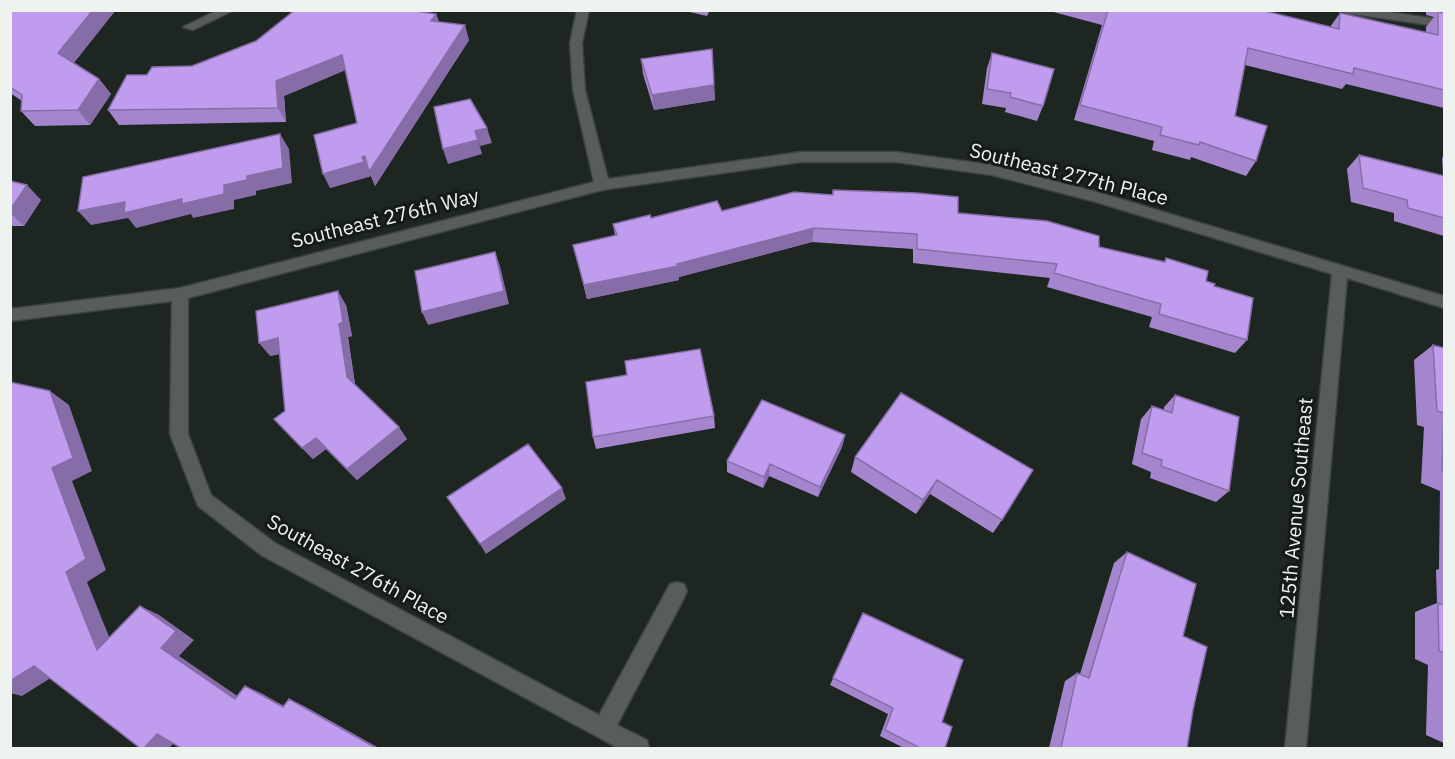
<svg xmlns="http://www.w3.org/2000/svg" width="1455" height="759" font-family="'IBM Plex Sans',sans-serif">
	<rect width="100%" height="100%" fill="#1e2621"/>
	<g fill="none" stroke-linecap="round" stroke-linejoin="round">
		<defs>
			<path id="minor" d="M218,10H234L193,30L183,27Z
				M577,10H589L582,43L585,90L608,179L801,152H896L992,165L1097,192L1444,296V308L1347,278L1306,748H1285L1332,274L1096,202L992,175L896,162H801L602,190L188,298V434L211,495L275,543L599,715L670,584L677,582L684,584L687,591L684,598L617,725L647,740L649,748H618L596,736L261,555L198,506L170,434L172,301L10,321V309L180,288L594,182L573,90L570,43Z
				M1341,10H1374L1444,20V27L1346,13Z"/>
		</defs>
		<!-- minor casing -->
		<use href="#minor" stroke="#3b433e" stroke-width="3"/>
		<!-- minor -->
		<use href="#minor" fill="#585c5a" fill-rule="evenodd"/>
	</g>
	<!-- wall -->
	<path fill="#a586ce" d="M10,10L74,63L99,79L111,94L90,125L35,126L21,111L22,101L10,93Z
		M681,10H710L707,16Z
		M1046,10H1261L1330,27L1340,13L1426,32V27L1434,17L1426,15V10H1444V108L1346,84L1342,89L1245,65L1235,116L1256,161L1246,176L1191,157L1190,160L1152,150L1154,141L1074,120L1102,25Z
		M436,14L439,22L469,40L375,186L371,176L330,188L357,123L345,70L284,96L286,122L119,125L108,110L147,75Z
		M992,53L1043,106L1037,121L1005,112L1006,108L982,104L987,68Z
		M641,59L714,85L715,100L654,110L643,74Z
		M1359,155L1443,175L1442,158L1444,156V236L1394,221V213L1351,202L1347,169Z
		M10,181L41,200L24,226H10Z
		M722,211L958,213L1164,262L1166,258L1214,286L1247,340L1235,353L1149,327L1152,317L1047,287L1050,278L913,263V249L812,242L679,277V280L587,299L573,245L615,236L613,224L651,218Z
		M346,305L352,336L348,337L355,385L407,439L357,480L326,449L313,459L274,419L285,411L280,354L270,356Z
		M1433,345L1444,348V743L1426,735L1428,665L1415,659V612L1437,603L1436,570L1439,569L1440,491L1421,483L1424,427L1417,425L1414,360Z
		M627,375L714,416L715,428L596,449L593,437Z
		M901,393L1002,520L993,533L930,494L916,514L851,472L855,457Z
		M1175,395L1229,491L1216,502L1150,478L1151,472L1132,464L1141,419L1152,406L1164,411V407Z
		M845,435L842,447L818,497L769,476L763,488L727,472V461Z
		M1127,552L1183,636L1193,710L1187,748H1049L1065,681L1077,673L1080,674L1114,563Z
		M863,613L942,722L945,748H904L880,736L888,714L830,685Z"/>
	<!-- shaded-wall -->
	<path fill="#866da7" d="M93,10H116L70,68L58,53Z
		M436,14L441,29L431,21Z
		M465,25L469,40L375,186L371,176L330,188L323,174L362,157Z
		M342,55L348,69L284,96L286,122L278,108L276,81Z
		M99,79L111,94L90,125L78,110Z
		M714,85L715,100L654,110L652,95Z
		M487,128L492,143L480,146L475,131Z
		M280,134L289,149L292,183L256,191V195L234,200V209L193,218L191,214L136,228L128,218L91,225L78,211L125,202L224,185L247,176Z
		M478,140L482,154L448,164L443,149Z
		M27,185L41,200L24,226L10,213V210Z
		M814,228L812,242L679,277V280L587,299L584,285L677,264Z
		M495,252L500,266L509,304L428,325L422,312Z
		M338,291L346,305L352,336L348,337L356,390L347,377L339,324Z
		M278,338L289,351L270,356L259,343Z
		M50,391L69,405L92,471L72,481L106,570L87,582L118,659L97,650L66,572L52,468Z
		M399,427L407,439L357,480L347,469Z
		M845,435L842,447L818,497L820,487Z
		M316,438L326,449L313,459L302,448Z
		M770,464L769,476L763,488L764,477Z
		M937,480L930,494L916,514L923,500Z
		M562,488L566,499L486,554L480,544Z
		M140,606L159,615L194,640L179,656L252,706L235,699L161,648Z
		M34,666L57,674L22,696L10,693V681Z
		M245,686L261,693L298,714L283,707Z
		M289,699L304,706L379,748H376Z
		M157,734L177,740L169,748H144Z"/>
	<!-- building -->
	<path fill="#c09cef" stroke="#866da7" stroke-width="1.5" d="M10,10H93L58,53L99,79L78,110L21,111L22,95L10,87Z
		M295,10H408L436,14L431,21L465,25L369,172L365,156L362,157L364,162L323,174L314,135L357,123L342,55L276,81L278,108L108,110L127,75H147L152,67L192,66L256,41Z
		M1108,10H1261L1339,29L1340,13L1438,35V12L1444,13V90L1354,68L1353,74L1248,48L1235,116L1267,126L1256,161L1200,142L1199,145L1160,135L1162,127L1080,105Z
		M712,49L714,85L652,95L641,59Z
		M992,53L1054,69L1043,106L1010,97L1011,93L987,89Z
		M470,99L487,128L475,131L478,140L443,149L434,107Z
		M280,134L283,168L247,176V180L224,185V194L182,204V199L124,213L125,202L78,211L83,177Z
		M1359,155L1444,176V218L1408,208L1407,200L1363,188Z
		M10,181L27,185L10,210Z
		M833,190L917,193L958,197V213L1047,221L1099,236V247L1165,262L1166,258L1208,271L1206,281L1215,284L1214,286L1253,298L1247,340L1159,314L1161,304L1054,273L1057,264L917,249V234L814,228L677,264L678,266L584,285L573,245L617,235L613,224L650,215L651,218L717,201L722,211L794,192L833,195Z
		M495,252L504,291L422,312L415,271Z
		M338,291L343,322L339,324L347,377L399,427L347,469L316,438L302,448L274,419L285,411L278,338L259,343L256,311Z
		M1433,345L1444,348V471H1442L1444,413L1437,411Z
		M700,349L714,416L593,437L586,382L627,375L625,361Z
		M10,382L50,391L73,458L52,468L86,559L66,572L97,650L140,606L176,631L161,648L235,699L245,686L283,707L289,699L376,748H181L157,734L144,748H140L34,666L10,681Z
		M901,393L1033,470L1002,520L937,480L923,500L855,457Z
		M1175,395L1239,417L1229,491L1161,466L1162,460L1142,453L1152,406L1172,413Z
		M762,400L845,435L820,487L770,464L764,477L727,461Z
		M528,444L562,488L480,544L447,497Z
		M1127,552L1196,584L1183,636L1207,647L1193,710L1187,748H1061L1077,673L1089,678Z
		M1438,603L1444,605V653L1439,651Z
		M863,613L963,660L942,722L952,727L945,748H920L885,730L893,708L833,678Z"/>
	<g text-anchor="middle" stroke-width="6" stroke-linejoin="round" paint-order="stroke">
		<!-- street labels -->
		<g font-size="20" fill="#eef3f0" stroke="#151c18">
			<text transform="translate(1069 174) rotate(14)" y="7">Southeast 277th Place</text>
			<text transform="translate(385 218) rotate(-14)" y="7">Southeast 276th Way</text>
			<text transform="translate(1296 508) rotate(-85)" y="7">125th Avenue Southeast</text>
			<text transform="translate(358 569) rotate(29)" y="7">Southeast 276th Place</text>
		</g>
	</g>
	<!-- border -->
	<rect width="1455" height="759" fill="none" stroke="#eef3f0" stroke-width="24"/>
</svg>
